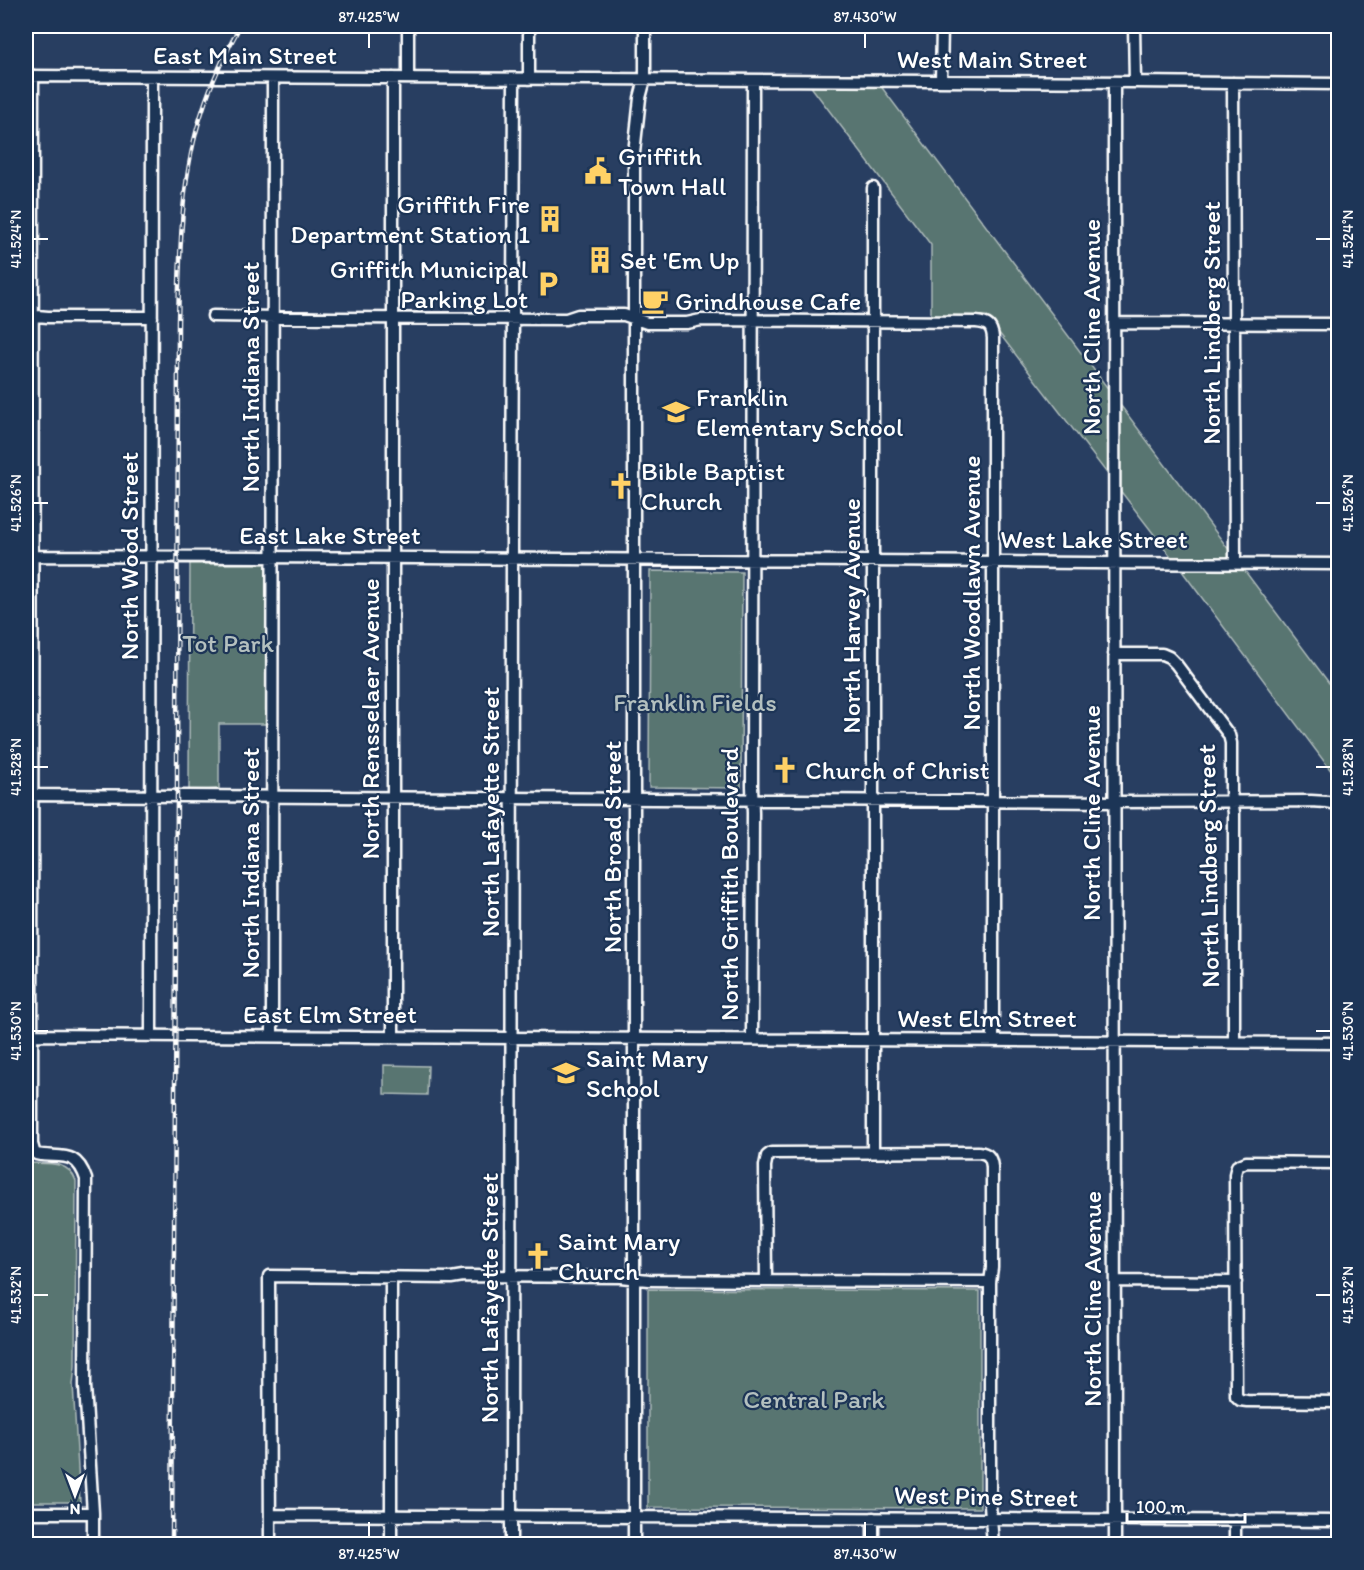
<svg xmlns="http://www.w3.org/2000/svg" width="1364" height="1570" font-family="Itim,sans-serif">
	<rect width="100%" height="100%" fill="#283e61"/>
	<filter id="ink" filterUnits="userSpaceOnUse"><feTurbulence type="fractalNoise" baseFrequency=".0167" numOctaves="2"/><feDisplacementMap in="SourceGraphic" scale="12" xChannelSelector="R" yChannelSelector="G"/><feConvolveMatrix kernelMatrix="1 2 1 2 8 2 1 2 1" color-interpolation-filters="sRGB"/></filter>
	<g filter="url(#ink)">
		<!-- green -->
		<path fill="#597471" stroke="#acbab8" stroke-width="1.5" d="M806,80L877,81L1338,695V780L1176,563L986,316H931V245Z
			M190,561L267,562L266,724H219V789L189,791Z
			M650,571L742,572L741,788L649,787Z
			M384,1065L428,1066L427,1095L384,1094Z
			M26,1163C45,1164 68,1159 76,1181L75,1366L73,1384L80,1502H26Z
			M648,1289L980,1291V1508L648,1507Z"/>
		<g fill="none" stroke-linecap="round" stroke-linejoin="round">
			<defs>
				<path id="minor" d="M408,26V78
					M529,26V79
					M1134,26L1135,82
					M26,76L1135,82L1338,84
					M33,76L32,1144L34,1151L36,1154C59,1159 76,1148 86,1179L85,1386L93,1513V1544
					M941,81L942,26
					M1114,82L1115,1544
					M1233,83L1235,562
					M873,188V1152
					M26,315L48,317H152
					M213,316L333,318L566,319L578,315H624L647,323H687L701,320L976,322C988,323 992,326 993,338V1041
					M1114,323L1338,324
					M28,556C355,558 682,558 1009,562C1119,564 1229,563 1338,564
					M1114,654H1162L1169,657L1176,664L1229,735L1231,743V792L1234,813V1042
					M26,795L1114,802L1311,801L1327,802L1338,804
					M28,1035L1338,1043
					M151,1035L152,77
					M272,1036L273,78
					M393,1037V78
					M752,1039L753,813L752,786L753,80
					M1338,1163L1246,1162L1237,1166L1235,1174L1236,1396L1240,1400L1247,1401L1338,1402
					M766,1281L765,1166L767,1156L771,1153L978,1152C988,1153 991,1157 992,1167V1268L990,1282V1505L993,1544
					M1115,1281L1236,1282
					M26,1513H93
					M270,1515L1338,1521
					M1235,1520V1544
					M270,1544L269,1276L451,1278L463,1276L620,1277L649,1280L766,1281L990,1282
					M391,1544V1278
					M511,1544L512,546L514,79
					M634,1544V153L640,98L645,79V26
					M873,1544V1518"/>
			</defs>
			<!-- minor casing -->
			<use href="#minor" stroke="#fff" stroke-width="15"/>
			<!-- minor -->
			<use href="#minor" stroke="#1d3557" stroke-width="10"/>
			<defs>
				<path id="rail" d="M172,1544L177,795L178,322C180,251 180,177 203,109C211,83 227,50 240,26"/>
			</defs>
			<!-- rail casing -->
			<use href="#rail" stroke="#fff" stroke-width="4.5"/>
			<!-- rail -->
			<use href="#rail" stroke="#1d3557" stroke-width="2" stroke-dasharray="7" stroke-linecap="butt"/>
		</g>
	</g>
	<!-- ticks -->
	<path fill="none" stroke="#fff" stroke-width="2" d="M369,33V48M865,33V48M33,239H48M1316,239H1331M33,503H48M1316,503H1331M33,767H48M1316,767H1331M33,1031H48M1316,1031H1331M33,1295H48M1316,1295H1331M369,1522V1537M865,1522V1537"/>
	<!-- icons -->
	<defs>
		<symbol id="civic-bare" viewBox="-9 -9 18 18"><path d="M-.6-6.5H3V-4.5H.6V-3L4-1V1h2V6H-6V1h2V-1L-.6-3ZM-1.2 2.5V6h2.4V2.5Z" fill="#ffd166" stroke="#1d3557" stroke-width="2.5" paint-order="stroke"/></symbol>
		<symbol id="building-bare" viewBox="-9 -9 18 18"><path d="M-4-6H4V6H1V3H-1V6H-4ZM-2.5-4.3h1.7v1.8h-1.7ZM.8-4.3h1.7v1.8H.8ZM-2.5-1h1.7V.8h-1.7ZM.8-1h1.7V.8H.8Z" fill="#ffd166" stroke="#1d3557" stroke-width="2.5" paint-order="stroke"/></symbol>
		<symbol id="parking-bare" viewBox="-9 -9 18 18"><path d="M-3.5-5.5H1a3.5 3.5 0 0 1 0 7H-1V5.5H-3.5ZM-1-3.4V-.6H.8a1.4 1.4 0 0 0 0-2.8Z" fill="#ffd166" stroke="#1d3557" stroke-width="2.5" paint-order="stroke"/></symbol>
		<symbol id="cafe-bare" viewBox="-9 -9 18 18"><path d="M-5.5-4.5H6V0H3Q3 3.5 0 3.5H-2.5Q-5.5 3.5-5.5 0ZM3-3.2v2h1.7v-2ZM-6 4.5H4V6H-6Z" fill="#ffd166" stroke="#1d3557" stroke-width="2.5" paint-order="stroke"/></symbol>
		<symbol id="school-bare" viewBox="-9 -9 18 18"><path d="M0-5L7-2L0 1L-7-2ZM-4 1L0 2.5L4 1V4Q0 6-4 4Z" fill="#ffd166" stroke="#1d3557" stroke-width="2.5" paint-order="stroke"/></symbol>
		<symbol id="church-bare" viewBox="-9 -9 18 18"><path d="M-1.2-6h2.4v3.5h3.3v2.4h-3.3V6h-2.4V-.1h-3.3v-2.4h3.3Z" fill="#ffd166" stroke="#1d3557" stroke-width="2.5" paint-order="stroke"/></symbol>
	</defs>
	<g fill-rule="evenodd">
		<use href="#civic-bare" x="579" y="152" width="38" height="38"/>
		<use href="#building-bare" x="531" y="200" width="38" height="38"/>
		<use href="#building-bare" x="581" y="241" width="38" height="38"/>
		<use href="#parking-bare" x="529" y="265" width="38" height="38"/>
		<use href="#cafe-bare" x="636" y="282" width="38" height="38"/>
		<use href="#school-bare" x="657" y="393" width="38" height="38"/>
		<use href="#church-bare" x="602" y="467" width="38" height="38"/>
		<use href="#church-bare" x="766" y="751" width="38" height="38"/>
		<use href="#school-bare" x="547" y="1054" width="38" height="38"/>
		<use href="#church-bare" x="519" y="1237" width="38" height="38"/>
	</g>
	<g text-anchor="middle" stroke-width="4.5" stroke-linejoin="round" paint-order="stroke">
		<!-- street labels -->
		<g font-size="26" fill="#fff" stroke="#1d3557">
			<text x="245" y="64">East Main Street</text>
			<text x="992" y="68">West Main Street</text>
			<text transform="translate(1211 323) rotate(-90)" y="9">North Lindberg Street</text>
			<text transform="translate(1091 327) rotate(-90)" y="9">North Cline Avenue</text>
			<text transform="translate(250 377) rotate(-90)" y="9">North Indiana Street</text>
			<text x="330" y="544">East Lake Street</text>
			<text x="1094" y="548">West Lake Street</text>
			<text transform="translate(129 556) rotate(-90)" y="9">North Wood Street</text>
			<text transform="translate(971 593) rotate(-90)" y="9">North Woodlawn Avenue</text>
			<text transform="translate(851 616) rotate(-90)" y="9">North Harvey Avenue</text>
			<text transform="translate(370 719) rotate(-90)" y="9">North Rensselaer Avenue</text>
			<text transform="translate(490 812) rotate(-90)" y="9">North Lafayette Street</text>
			<text transform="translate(1091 813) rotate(-90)" y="9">North Cline Avenue</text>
			<text transform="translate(612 847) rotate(-90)" y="9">North Broad Street</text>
			<text transform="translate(250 863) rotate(-90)" y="9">North Indiana Street</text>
			<text transform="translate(1208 866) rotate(-91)" y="9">North Lindberg Street</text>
			<text transform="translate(729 884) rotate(-90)" y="9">North Griffith Boulevard</text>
			<text x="330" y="1023">East Elm Street</text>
			<text x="987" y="1027">West Elm Street</text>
			<text transform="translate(489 1298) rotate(-90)" y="9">North Lafayette Street</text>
			<text transform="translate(1092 1299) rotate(-90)" y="9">North Cline Avenue</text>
			<text transform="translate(986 1496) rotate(1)" y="9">West Pine Street</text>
		</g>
		<!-- poi labels -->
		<g font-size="26" fill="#fff" stroke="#1d3557" text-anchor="start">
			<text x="618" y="165">Griffith<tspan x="618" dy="30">Town Hall</tspan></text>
			<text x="530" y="213" text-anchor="end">Griffith Fire<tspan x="530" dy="30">Department Station 1</tspan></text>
			<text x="620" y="269">Set 'Em Up</text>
			<text x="528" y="278" text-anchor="end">Griffith Municipal<tspan x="528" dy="30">Parking Lot</tspan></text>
			<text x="675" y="310">Grindhouse Cafe</text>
			<text x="696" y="406">Franklin<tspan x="696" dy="30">Elementary School</tspan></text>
			<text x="641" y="480">Bible Baptist<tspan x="641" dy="30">Church</tspan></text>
			<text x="805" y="779">Church of Christ</text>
			<text x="586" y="1067">Saint Mary<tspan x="586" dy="30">School</tspan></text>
			<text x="558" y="1250">Saint Mary<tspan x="558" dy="30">Church</tspan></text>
		</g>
		<!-- park labels -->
		<g font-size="26" fill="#b4c0bf" stroke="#1d3557">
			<text x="228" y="652">Tot Park</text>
			<text x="695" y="711">Franklin Fields</text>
			<text x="814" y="1408">Central Park</text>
		</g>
	</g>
	<!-- margin -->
	<rect width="1364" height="1570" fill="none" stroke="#1d3557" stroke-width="66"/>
	<!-- north arrow -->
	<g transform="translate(75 1495) rotate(180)" stroke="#1d3557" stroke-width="4.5" paint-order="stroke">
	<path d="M0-4.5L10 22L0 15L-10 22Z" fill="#ffffff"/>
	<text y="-9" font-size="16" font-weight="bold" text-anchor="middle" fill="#ffffff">N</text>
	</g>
	<!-- scale -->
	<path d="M1127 1513v9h118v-9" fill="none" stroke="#ffffff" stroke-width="3"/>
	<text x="1136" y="1513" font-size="18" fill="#ffffff" stroke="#1d3557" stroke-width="4.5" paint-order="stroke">100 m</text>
	<rect x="33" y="33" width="1298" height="1504" fill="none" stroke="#fff" stroke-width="2"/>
	<g font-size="15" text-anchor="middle" fill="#fff">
		<text x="369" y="22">87.425°W</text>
		<text x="865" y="22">87.430°W</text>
		<text transform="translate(1348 239) rotate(-90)" y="5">41.524°N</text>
		<text transform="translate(16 239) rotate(-90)" y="5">41.524°N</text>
		<text transform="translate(1348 503) rotate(-90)" y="5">41.526°N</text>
		<text transform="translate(16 503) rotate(-90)" y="5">41.526°N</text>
		<text transform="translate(1348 767) rotate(-90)" y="5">41.528°N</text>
		<text transform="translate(16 767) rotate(-90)" y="5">41.528°N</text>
		<text transform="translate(1348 1031) rotate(-90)" y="5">41.530°N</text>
		<text transform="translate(16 1031) rotate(-90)" y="5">41.530°N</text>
		<text transform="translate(1348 1295) rotate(-90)" y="5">41.532°N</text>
		<text transform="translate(16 1295) rotate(-90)" y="5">41.532°N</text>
		<text x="369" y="1559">87.425°W</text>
		<text x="865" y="1559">87.430°W</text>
	</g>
</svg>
